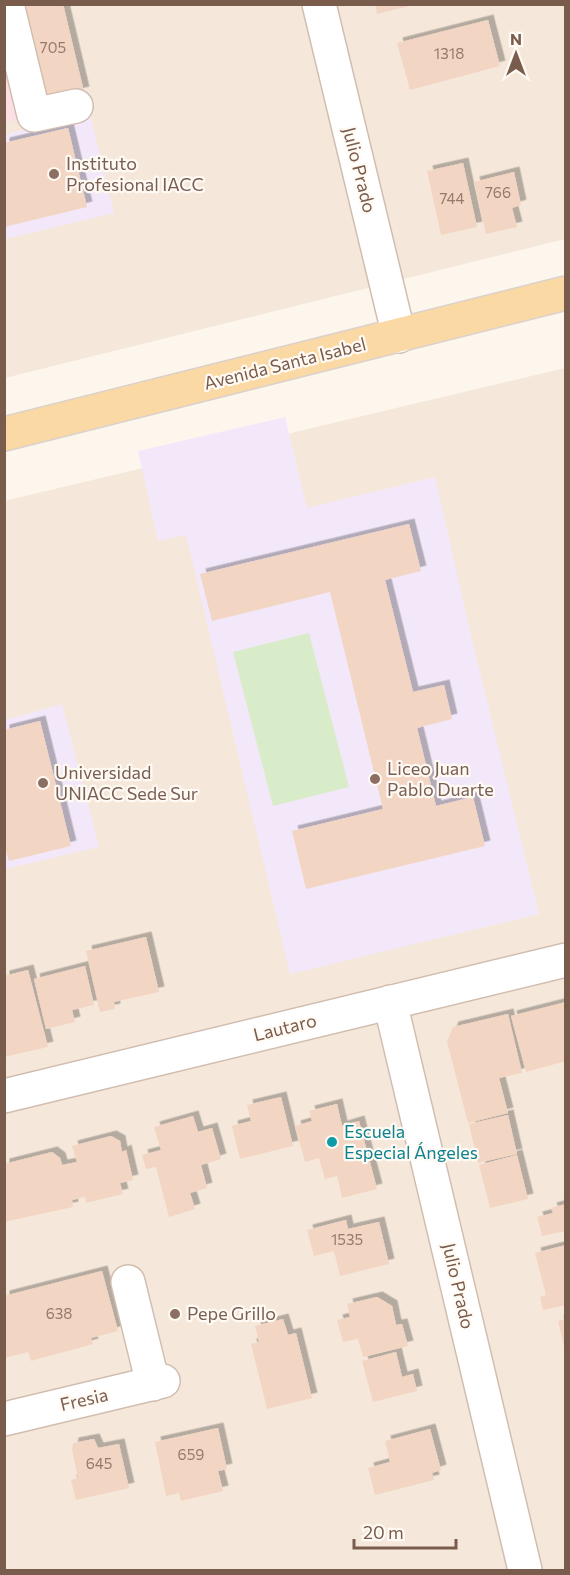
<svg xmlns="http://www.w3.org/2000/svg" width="570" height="1575" font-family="Commissioner,sans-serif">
	<defs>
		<filter id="shadow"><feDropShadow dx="5.5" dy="-5.5" stdDeviation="0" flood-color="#0004"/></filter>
	</defs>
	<rect width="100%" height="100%" fill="#fdf6ec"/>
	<!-- residential -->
	<path fill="#f5e8da" d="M4,5H565V239L5,378Z
		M565,368V1570H5L4,501Z"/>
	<!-- education -->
	<path fill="#f3e8fa" d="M90,114L114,213L5,239L4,135Z
		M285,417L307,508L435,477L473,644L539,914L290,974L186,535L158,541L138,451Z
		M62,704L99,847L5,869V720Z"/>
	<!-- medical -->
	<path fill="#fbdfe3" d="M4,46L23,118L5,123H4Z"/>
	<!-- green -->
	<path fill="#d8ecc9" d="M309,633L349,787L273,806L233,652Z"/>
	<!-- building -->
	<path fill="#f3d5c3" filter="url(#shadow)" d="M22,4H63L84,92L45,101Z
		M375,4H413L414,5L377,14Z
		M488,20L500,66L410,90L397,43Z
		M68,128L87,207L4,227V143Z
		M463,163L477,227L441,235L427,171Z
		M514,172L521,205L512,208L517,227L486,234L474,182Z
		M409,524L421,571L385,580L413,692L444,685L452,719L417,728L436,806L473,797L485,846L306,889L292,831L383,809L330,592L212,621L200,574Z
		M40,721L71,846L9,861L4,844V730Z
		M146,937L159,992L114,1002L115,1009L100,1012L86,951Z
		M85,966L94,1005L72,1010L75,1022L46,1029L34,979Z
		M28,970L48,1047L4,1057V976Z
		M566,1002V1061L526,1072L511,1016Z
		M508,1014L522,1073L499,1078L508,1113L468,1123L447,1042L453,1027Z
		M281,1097L293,1146L240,1159L232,1126L251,1121L247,1105Z
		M337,1104L342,1126L359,1121L377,1189L342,1198L337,1176L325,1179L319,1158L305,1162L295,1126L312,1121L309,1111Z
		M508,1115L517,1154L478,1163L469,1124Z
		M193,1116L198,1132L212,1128L221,1159L201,1165L207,1188L190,1193L195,1209L169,1217L156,1167L146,1169L142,1155L161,1150L154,1127Z
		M111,1136L120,1141L122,1152L126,1150L133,1180L120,1183L123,1194L86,1203L85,1197L72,1200L73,1207L4,1222V1164L52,1152L60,1158L62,1165L77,1162L72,1146Z
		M517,1155L528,1199L490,1208L479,1165Z
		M566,1204V1231L542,1236L537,1217L553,1213L551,1208Z
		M346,1220L348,1229L379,1222L389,1264L340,1276L334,1251L314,1256L307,1230Z
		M566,1245V1305L543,1310L540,1297L546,1295L535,1253Z
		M102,1271L118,1331L91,1338L93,1344L31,1361L28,1352L4,1358V1296Z
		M377,1297L392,1306L396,1325L402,1324L408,1346L363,1357L358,1339L343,1342L337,1320L350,1317L347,1304Z
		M283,1319L288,1335L296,1333L312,1398L267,1409L251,1344L259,1342L255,1326Z
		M566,1319V1351H565L558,1321Z
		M396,1352L402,1377L413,1374L417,1391L373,1402L362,1361Z
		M218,1428L227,1469L218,1471L223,1491L181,1501L179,1493L166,1496L155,1442Z
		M430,1429L441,1470L432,1473L434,1480L375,1495L368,1468L390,1462L385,1441Z
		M94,1439L98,1448L119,1444L129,1488L76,1500L71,1480L78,1478L72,1450L73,1443Z"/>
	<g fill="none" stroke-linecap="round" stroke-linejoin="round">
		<defs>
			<path id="minor" d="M7,4L34,115L76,106
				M319,4L399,336
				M390,1002L525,1570
				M4,1096L566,960
				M128,1282L153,1384
				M4,1419L163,1381"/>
			<path id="major" d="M4,434L566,293"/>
		</defs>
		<!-- minor casing -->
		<use href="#minor" stroke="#d1beb0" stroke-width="36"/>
		<!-- major casing -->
		<use href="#major" stroke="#dad1cd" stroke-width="36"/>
		<!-- minor -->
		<use href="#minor" stroke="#fff" stroke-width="33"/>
		<!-- major -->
		<use href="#major" stroke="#fbd9a5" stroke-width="33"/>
	</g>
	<!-- markers -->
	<g fill="#8d6e63" stroke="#fffaf3" stroke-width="2">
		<circle cx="54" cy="174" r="6"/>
		<circle cx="375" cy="779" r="6"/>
		<circle cx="43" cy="783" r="6"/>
		<circle cx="175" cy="1314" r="6"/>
	</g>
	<circle fill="#0f9aa8" stroke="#fffaf3" stroke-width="2" cx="332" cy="1142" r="6"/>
	<g text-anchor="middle" stroke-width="4.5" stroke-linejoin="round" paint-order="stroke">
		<!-- number labels -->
		<g font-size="15" fill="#987a6a">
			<text x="53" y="53">705</text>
			<text x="449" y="59">1318</text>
			<text x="498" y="198">766</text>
			<text x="452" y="204">744</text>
			<text x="347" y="1245">1535</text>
			<text x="59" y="1319">638</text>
			<text x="191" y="1460">659</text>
			<text x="99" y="1469">645</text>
		</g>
		<!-- education labels -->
		<g font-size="18" fill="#785e54" stroke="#fffaf3" text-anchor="start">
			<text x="66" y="170">Instituto<tspan x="66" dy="21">Profesional IACC</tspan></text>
			<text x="387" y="775">Liceo Juan<tspan x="387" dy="21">Pablo Duarte</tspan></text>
			<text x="55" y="779">Universidad<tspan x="55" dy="21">UNIACC Sede Sur</tspan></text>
			<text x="187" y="1320">Pepe Grillo</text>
		</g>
		<!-- street labels -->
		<g font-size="18" fill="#7a5c4d" stroke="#fffaf3">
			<text transform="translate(359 170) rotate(76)" y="6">Julio Prado</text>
			<text transform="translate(285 364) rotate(-14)" y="6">Avenida Santa Isabel</text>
			<text transform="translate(285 1028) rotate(-14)" y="6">Lautaro</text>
			<text transform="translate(458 1286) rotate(77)" y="6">Julio Prado</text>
			<text transform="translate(84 1400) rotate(-13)" y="6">Fresia</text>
		</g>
		<!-- culture labels -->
		<g font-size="18" fill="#0d838f" stroke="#fffaf3" text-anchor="start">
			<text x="344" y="1138">Escuela<tspan x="344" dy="21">Especial Ángeles</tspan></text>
		</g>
	</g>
	<!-- border -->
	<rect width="570" height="1575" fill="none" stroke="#7a5c4d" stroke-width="12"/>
	<!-- north arrow -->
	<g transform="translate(516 54)" stroke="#fffaf3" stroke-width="4.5" paint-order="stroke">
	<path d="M0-4.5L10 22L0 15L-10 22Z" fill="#7a5c4d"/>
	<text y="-9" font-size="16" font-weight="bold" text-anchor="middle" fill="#7a5c4d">N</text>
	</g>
	<!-- scale -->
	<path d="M354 1539v9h102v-9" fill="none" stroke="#7a5c4d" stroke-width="3"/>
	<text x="363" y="1539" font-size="18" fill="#7a5c4d" stroke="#fffaf3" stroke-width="4.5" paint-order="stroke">20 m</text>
</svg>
